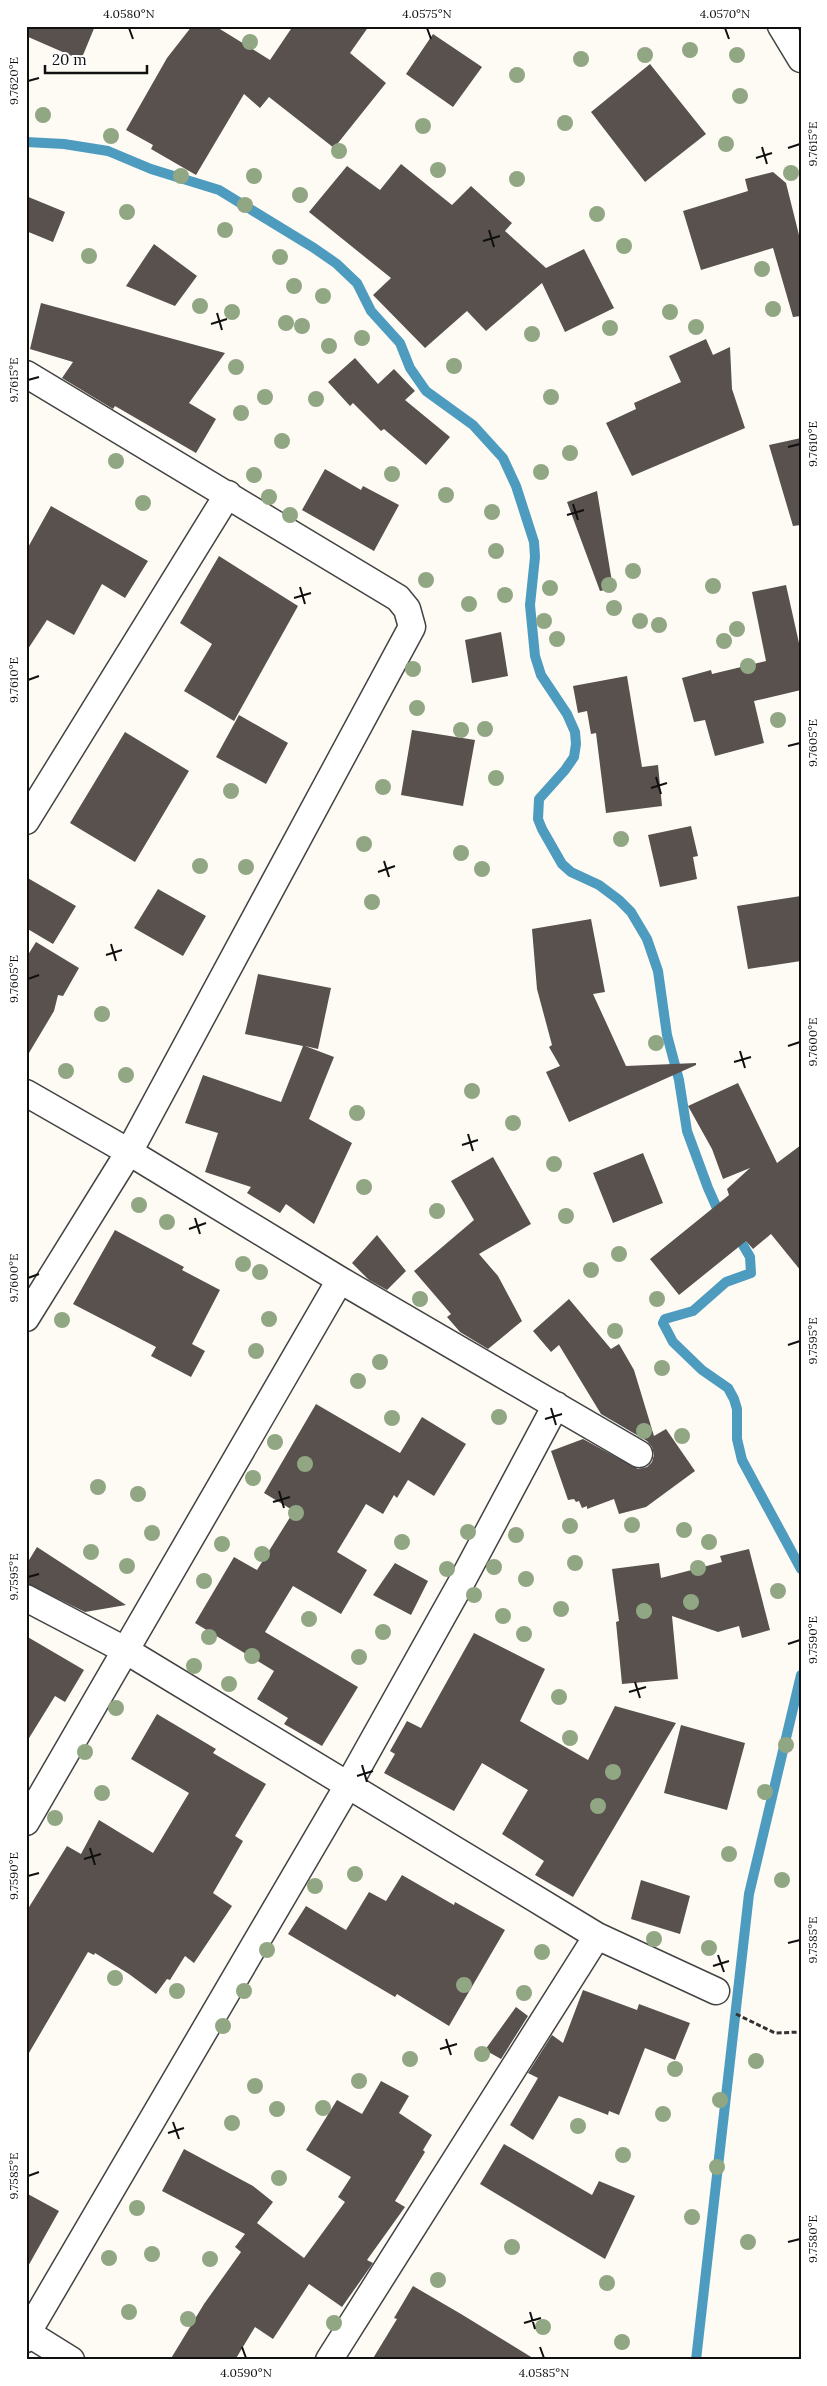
<svg xmlns="http://www.w3.org/2000/svg" width="827" height="2386" font-family="Lora,serif">
	<rect width="100%" height="100%" fill="#fefbf5"/>
	<g fill="none" stroke-linecap="round" stroke-linejoin="round">
		<!-- stream -->
		<path stroke="#4d9cbf" stroke-width="10" d="M26,142L64,144L108,151L151,169L219,190L314,248L337,264L357,283L371,311L400,343L410,368L426,391L473,425L503,458L516,486L534,542L535,557L530,605L535,656L541,675L567,714L575,732L576,744L574,757L565,770L539,799L538,819L542,829L562,864L571,872L599,885L619,900L631,912L647,939L658,971L667,1035L679,1080L687,1131L708,1188L716,1206L723,1216
			M736,1233L750,1257L751,1273L726,1282L693,1311L665,1319L663,1323L673,1342L702,1370L728,1388L734,1399L737,1409V1439L742,1460L801,1569
			M696,2360L749,1894L801,1675"/>
	</g>
	<!-- building -->
	<path fill="#58514e" d="M26,26H95L81,60L26,36Z
		M192,26H215L270,60L293,26H369L350,53L386,83L334,148L269,97L260,108L244,94L196,175L151,149L153,145L126,130L167,58Z
		M433,34L482,67L453,107L406,74Z
		M650,64L706,134L645,182L591,112Z
		M401,164L452,205L471,186L512,223L505,231L546,268L584,249L614,308L565,332L542,283L486,331L467,311L425,348L373,295L391,278L309,212L347,166L380,190Z
		M773,172L786,183L801,243V316L793,317L773,248L701,270L683,211L748,191L745,179Z
		M26,196L65,212L53,242L26,231Z
		M154,244L197,276L175,306L126,286Z
		M41,303L225,353L189,403L216,419L196,453L115,406L113,409L62,378L73,362L30,349Z
		M706,339L713,355L730,347L732,389L745,428L632,476L606,423L636,409L634,403L681,382L669,356Z
		M355,358L378,384L394,369L415,391L405,400L450,437L426,465L384,429L381,431L353,403L350,406L328,382Z
		M801,438V525L793,526L769,445Z
		M325,469L361,490L363,486L399,505L374,551L302,510Z
		M597,491L613,588L600,591L567,502Z
		M51,506L148,561L125,598L102,584L74,635L47,620L26,652V551Z
		M219,556L298,606L234,721L184,691L212,644L180,623Z
		M786,585L801,652V690L754,701L764,743L715,756L705,720L694,722L682,678L711,670L712,674L766,661L752,592Z
		M501,632L508,676L472,683L465,640Z
		M627,676L642,767L658,765L662,806L606,813L596,733L591,734L587,711L578,713L573,686Z
		M239,715L288,743L266,784L216,757Z
		M412,730L475,740L463,806L401,795Z
		M125,732L189,771L135,862L70,823Z
		M691,826L698,856L693,857L697,879L660,887L648,835Z
		M26,877L76,906L53,944L26,928Z
		M158,889L206,916L183,956L134,928Z
		M801,896V961L748,969L737,906Z
		M591,919L605,992L593,994L626,1066L696,1063V1065L569,1122L546,1072L560,1066L549,1047L552,1045L537,989L532,929Z
		M36,942L79,968L63,996L58,995L54,1011L26,1058V958Z
		M258,974L331,988L318,1049L305,1046L334,1057L309,1119L352,1143L314,1224L286,1204L280,1213L247,1193L251,1187L205,1172L218,1133L185,1123L203,1075L281,1102L303,1046L245,1034Z
		M738,1083L777,1163L801,1145V1271L771,1234L753,1249L746,1241L679,1295L650,1259L729,1195L727,1189L750,1168L723,1179L712,1149L688,1106Z
		M643,1153L663,1203L613,1223L593,1173Z
		M493,1157L531,1224L479,1254L498,1276L522,1321L488,1349L460,1332L447,1317L451,1314L414,1271L474,1220L451,1181Z
		M115,1230L184,1267L182,1270L220,1290L192,1344L205,1351L191,1377L151,1356L156,1347L73,1304Z
		M377,1235L406,1271L387,1290L369,1280L352,1263Z
		M569,1299L611,1349L619,1344L634,1370L654,1436L666,1429L695,1471L646,1507L619,1514L614,1499L587,1509V1506L582,1508L579,1501L576,1502L574,1499L568,1500L551,1451L583,1439L638,1469L647,1467L652,1462L654,1455L652,1447L647,1441L601,1414L559,1345L551,1352L533,1331Z
		M316,1404L400,1453L422,1417L466,1444L434,1496L408,1480L397,1498L394,1495L383,1514L366,1504L337,1552L367,1570L341,1614L293,1586L265,1632L358,1687L322,1746L284,1724L288,1718L257,1699L274,1671L195,1623L234,1557L257,1570L294,1511L264,1493Z
		M37,1547L126,1605L85,1612L26,1583V1565Z
		M749,1549L770,1630L742,1638L739,1626L718,1632L672,1616L678,1679L622,1684L616,1622L619,1621L612,1569L659,1563L661,1578L722,1562L720,1556Z
		M395,1563L428,1581L411,1615L373,1595Z
		M474,1633L545,1669L520,1721L588,1760L615,1706L676,1723L573,1897L535,1875L544,1861L502,1834L528,1790L482,1763L454,1811L384,1773L395,1754L390,1751L407,1721L421,1728Z
		M26,1636L84,1670L65,1702L55,1696L26,1743Z
		M157,1714L216,1749L213,1753L266,1784L235,1836L243,1841L213,1893L232,1906L194,1963L185,1956L170,1980L167,1979L156,1994L129,1974L95,1953L94,1955L88,1952L26,2058V1912L67,1846L81,1854L99,1820L153,1853L189,1793L131,1759Z
		M681,1725L745,1743L727,1810L664,1793Z
		M402,1875L454,1905L455,1902L505,1930L449,2026L397,1994L395,1997L288,1934L306,1906L346,1930L369,1892L386,1901Z
		M641,1880L690,1896L680,1934L631,1919Z
		M583,1990L637,2010L639,2004L690,2023L675,2060L645,2048L619,2115L609,2111L608,2115L559,2096L533,2140L510,2125L538,2078L528,2073L552,2035L563,2043Z
		M516,2007L528,2016L501,2059L485,2050Z
		M381,2081L409,2096L399,2113L432,2135L423,2150L425,2152L395,2201L405,2207L367,2260L373,2263L342,2307L309,2284L273,2339L255,2327L235,2360H170L204,2304L241,2252L235,2247L245,2234L162,2191L184,2149L253,2186L273,2202L257,2223L304,2258L345,2202L338,2197L351,2177L306,2150L337,2100L362,2114Z
		M504,2144L592,2195L599,2181L635,2196L605,2259L480,2184Z
		M26,2193L59,2211L26,2270Z
		M413,2286L461,2314L536,2360H372L397,2319L394,2318Z"/>
	<g fill="none" stroke-linecap="round" stroke-linejoin="round">
		<defs>
			<path id="minor" d="M781,26L801,59
				M26,374L398,598L407,609L412,627L129,1152L26,1318
				M26,821L228,494
				M26,1093L129,1152L340,1280L639,1454
				M26,1598L125,1650L597,1936L716,1991
				M26,1822L340,1280
				M26,2332L71,2360
				M26,2339L28,2332L347,1787L460,1585L556,1405
				M329,2360L597,1936"/>
		</defs>
		<!-- minor casing -->
		<use href="#minor" stroke="#434343" stroke-width="29"/>
		<!-- path -->
		<path stroke="#323232" stroke-width="3" stroke-dasharray="5 2.5" stroke-linecap="butt" d="M736,2014L775,2033L801,2032"/>
		<!-- minor -->
		<use href="#minor" stroke="#fff" stroke-width="26"/>
	</g>
	<!-- trees -->
	<g fill="#91a784">
		<circle cx="250" cy="42" r="8"/>
		<circle cx="690" cy="50" r="8"/>
		<circle cx="645" cy="55" r="8"/>
		<circle cx="737" cy="55" r="8"/>
		<circle cx="581" cy="59" r="8"/>
		<circle cx="517" cy="75" r="8"/>
		<circle cx="740" cy="96" r="8"/>
		<circle cx="43" cy="115" r="8"/>
		<circle cx="565" cy="123" r="8"/>
		<circle cx="423" cy="126" r="8"/>
		<circle cx="111" cy="136" r="8"/>
		<circle cx="726" cy="144" r="8"/>
		<circle cx="339" cy="151" r="8"/>
		<circle cx="438" cy="170" r="8"/>
		<circle cx="791" cy="173" r="8"/>
		<circle cx="181" cy="176" r="8"/>
		<circle cx="254" cy="176" r="8"/>
		<circle cx="517" cy="179" r="8"/>
		<circle cx="300" cy="195" r="8"/>
		<circle cx="245" cy="205" r="8"/>
		<circle cx="127" cy="212" r="8"/>
		<circle cx="597" cy="214" r="8"/>
		<circle cx="225" cy="230" r="8"/>
		<circle cx="624" cy="246" r="8"/>
		<circle cx="89" cy="256" r="8"/>
		<circle cx="280" cy="257" r="8"/>
		<circle cx="762" cy="269" r="8"/>
		<circle cx="294" cy="286" r="8"/>
		<circle cx="323" cy="296" r="8"/>
		<circle cx="200" cy="306" r="8"/>
		<circle cx="773" cy="309" r="8"/>
		<circle cx="232" cy="312" r="8"/>
		<circle cx="670" cy="312" r="8"/>
		<circle cx="286" cy="323" r="8"/>
		<circle cx="302" cy="326" r="8"/>
		<circle cx="696" cy="327" r="8"/>
		<circle cx="610" cy="328" r="8"/>
		<circle cx="532" cy="334" r="8"/>
		<circle cx="362" cy="338" r="8"/>
		<circle cx="329" cy="346" r="8"/>
		<circle cx="454" cy="366" r="8"/>
		<circle cx="236" cy="367" r="8"/>
		<circle cx="265" cy="397" r="8"/>
		<circle cx="551" cy="397" r="8"/>
		<circle cx="316" cy="399" r="8"/>
		<circle cx="241" cy="413" r="8"/>
		<circle cx="282" cy="441" r="8"/>
		<circle cx="570" cy="453" r="8"/>
		<circle cx="116" cy="461" r="8"/>
		<circle cx="541" cy="472" r="8"/>
		<circle cx="392" cy="474" r="8"/>
		<circle cx="254" cy="475" r="8"/>
		<circle cx="446" cy="495" r="8"/>
		<circle cx="269" cy="497" r="8"/>
		<circle cx="143" cy="503" r="8"/>
		<circle cx="492" cy="512" r="8"/>
		<circle cx="290" cy="515" r="8"/>
		<circle cx="496" cy="551" r="8"/>
		<circle cx="633" cy="571" r="8"/>
		<circle cx="426" cy="580" r="8"/>
		<circle cx="609" cy="585" r="8"/>
		<circle cx="713" cy="586" r="8"/>
		<circle cx="550" cy="588" r="8"/>
		<circle cx="505" cy="595" r="8"/>
		<circle cx="469" cy="604" r="8"/>
		<circle cx="614" cy="608" r="8"/>
		<circle cx="544" cy="621" r="8"/>
		<circle cx="640" cy="621" r="8"/>
		<circle cx="659" cy="625" r="8"/>
		<circle cx="737" cy="629" r="8"/>
		<circle cx="557" cy="639" r="8"/>
		<circle cx="724" cy="641" r="8"/>
		<circle cx="748" cy="666" r="8"/>
		<circle cx="413" cy="669" r="8"/>
		<circle cx="417" cy="708" r="8"/>
		<circle cx="778" cy="720" r="8"/>
		<circle cx="485" cy="729" r="8"/>
		<circle cx="461" cy="730" r="8"/>
		<circle cx="496" cy="778" r="8"/>
		<circle cx="383" cy="787" r="8"/>
		<circle cx="231" cy="791" r="8"/>
		<circle cx="621" cy="839" r="8"/>
		<circle cx="364" cy="844" r="8"/>
		<circle cx="461" cy="853" r="8"/>
		<circle cx="200" cy="866" r="8"/>
		<circle cx="246" cy="867" r="8"/>
		<circle cx="482" cy="869" r="8"/>
		<circle cx="372" cy="902" r="8"/>
		<circle cx="102" cy="1014" r="8"/>
		<circle cx="656" cy="1043" r="8"/>
		<circle cx="66" cy="1071" r="8"/>
		<circle cx="126" cy="1075" r="8"/>
		<circle cx="472" cy="1091" r="8"/>
		<circle cx="357" cy="1113" r="8"/>
		<circle cx="513" cy="1123" r="8"/>
		<circle cx="554" cy="1164" r="8"/>
		<circle cx="364" cy="1187" r="8"/>
		<circle cx="139" cy="1205" r="8"/>
		<circle cx="437" cy="1211" r="8"/>
		<circle cx="566" cy="1216" r="8"/>
		<circle cx="167" cy="1222" r="8"/>
		<circle cx="619" cy="1254" r="8"/>
		<circle cx="243" cy="1264" r="8"/>
		<circle cx="591" cy="1270" r="8"/>
		<circle cx="260" cy="1272" r="8"/>
		<circle cx="420" cy="1299" r="8"/>
		<circle cx="657" cy="1299" r="8"/>
		<circle cx="269" cy="1319" r="8"/>
		<circle cx="62" cy="1320" r="8"/>
		<circle cx="615" cy="1331" r="8"/>
		<circle cx="256" cy="1351" r="8"/>
		<circle cx="380" cy="1362" r="8"/>
		<circle cx="662" cy="1368" r="8"/>
		<circle cx="358" cy="1381" r="8"/>
		<circle cx="499" cy="1417" r="8"/>
		<circle cx="392" cy="1418" r="8"/>
		<circle cx="644" cy="1431" r="8"/>
		<circle cx="682" cy="1436" r="8"/>
		<circle cx="275" cy="1442" r="8"/>
		<circle cx="305" cy="1464" r="8"/>
		<circle cx="253" cy="1478" r="8"/>
		<circle cx="98" cy="1487" r="8"/>
		<circle cx="138" cy="1494" r="8"/>
		<circle cx="296" cy="1513" r="8"/>
		<circle cx="632" cy="1525" r="8"/>
		<circle cx="570" cy="1526" r="8"/>
		<circle cx="684" cy="1530" r="8"/>
		<circle cx="468" cy="1532" r="8"/>
		<circle cx="152" cy="1533" r="8"/>
		<circle cx="516" cy="1535" r="8"/>
		<circle cx="402" cy="1542" r="8"/>
		<circle cx="709" cy="1542" r="8"/>
		<circle cx="222" cy="1544" r="8"/>
		<circle cx="91" cy="1552" r="8"/>
		<circle cx="262" cy="1554" r="8"/>
		<circle cx="575" cy="1563" r="8"/>
		<circle cx="127" cy="1566" r="8"/>
		<circle cx="494" cy="1567" r="8"/>
		<circle cx="698" cy="1568" r="8"/>
		<circle cx="447" cy="1569" r="8"/>
		<circle cx="526" cy="1579" r="8"/>
		<circle cx="204" cy="1581" r="8"/>
		<circle cx="778" cy="1591" r="8"/>
		<circle cx="474" cy="1595" r="8"/>
		<circle cx="691" cy="1602" r="8"/>
		<circle cx="561" cy="1609" r="8"/>
		<circle cx="644" cy="1611" r="8"/>
		<circle cx="503" cy="1616" r="8"/>
		<circle cx="309" cy="1619" r="8"/>
		<circle cx="383" cy="1632" r="8"/>
		<circle cx="524" cy="1634" r="8"/>
		<circle cx="209" cy="1637" r="8"/>
		<circle cx="252" cy="1656" r="8"/>
		<circle cx="359" cy="1657" r="8"/>
		<circle cx="194" cy="1666" r="8"/>
		<circle cx="229" cy="1684" r="8"/>
		<circle cx="559" cy="1697" r="8"/>
		<circle cx="116" cy="1708" r="8"/>
		<circle cx="570" cy="1738" r="8"/>
		<circle cx="786" cy="1745" r="8"/>
		<circle cx="85" cy="1752" r="8"/>
		<circle cx="613" cy="1772" r="8"/>
		<circle cx="765" cy="1792" r="8"/>
		<circle cx="102" cy="1793" r="8"/>
		<circle cx="598" cy="1806" r="8"/>
		<circle cx="55" cy="1818" r="8"/>
		<circle cx="729" cy="1854" r="8"/>
		<circle cx="355" cy="1874" r="8"/>
		<circle cx="782" cy="1880" r="8"/>
		<circle cx="315" cy="1886" r="8"/>
		<circle cx="654" cy="1939" r="8"/>
		<circle cx="709" cy="1948" r="8"/>
		<circle cx="267" cy="1950" r="8"/>
		<circle cx="542" cy="1952" r="8"/>
		<circle cx="115" cy="1978" r="8"/>
		<circle cx="464" cy="1985" r="8"/>
		<circle cx="177" cy="1991" r="8"/>
		<circle cx="244" cy="1991" r="8"/>
		<circle cx="524" cy="1993" r="8"/>
		<circle cx="223" cy="2026" r="8"/>
		<circle cx="482" cy="2054" r="8"/>
		<circle cx="410" cy="2059" r="8"/>
		<circle cx="756" cy="2061" r="8"/>
		<circle cx="675" cy="2069" r="8"/>
		<circle cx="359" cy="2081" r="8"/>
		<circle cx="255" cy="2086" r="8"/>
		<circle cx="720" cy="2100" r="8"/>
		<circle cx="323" cy="2108" r="8"/>
		<circle cx="277" cy="2109" r="8"/>
		<circle cx="663" cy="2114" r="8"/>
		<circle cx="232" cy="2123" r="8"/>
		<circle cx="578" cy="2126" r="8"/>
		<circle cx="623" cy="2155" r="8"/>
		<circle cx="717" cy="2167" r="8"/>
		<circle cx="279" cy="2178" r="8"/>
		<circle cx="137" cy="2208" r="8"/>
		<circle cx="692" cy="2217" r="8"/>
		<circle cx="748" cy="2242" r="8"/>
		<circle cx="512" cy="2247" r="8"/>
		<circle cx="152" cy="2254" r="8"/>
		<circle cx="109" cy="2258" r="8"/>
		<circle cx="210" cy="2259" r="8"/>
		<circle cx="438" cy="2280" r="8"/>
		<circle cx="607" cy="2283" r="8"/>
		<circle cx="129" cy="2312" r="8"/>
		<circle cx="188" cy="2319" r="8"/>
		<circle cx="334" cy="2323" r="8"/>
		<circle cx="543" cy="2327" r="8"/>
		<circle cx="622" cy="2342" r="8"/>
	</g>
	<!-- ticks -->
	<path fill="none" stroke="#101010" stroke-width="2" d="M129,28L133,39M427,28L431,39M725,28L729,39M28,81L39,78M762,147L767,164M788,148L800,144M756,158L772,153M489,230L494,247M483,241L500,236M217,313L222,330M211,324L227,319M28,380L39,377M788,447L800,444M573,504L578,520M567,515L584,510M300,587L305,604M294,598L311,593M28,680L39,676M788,746L800,743M656,777L661,794M651,788L667,783M384,861L389,877M378,872L395,866M111,944L116,961M106,955L122,950M28,979L39,975M788,1046L800,1042M740,1051L745,1068M734,1062L751,1057M468,1134L473,1151M462,1145L478,1140M195,1218L200,1234M189,1229L206,1223M28,1278L39,1274M788,1345L800,1341M551,1408L556,1425M545,1419L562,1414M279,1491L284,1508M273,1502L290,1497M28,1577L39,1574M788,1644L800,1640M635,1682L640,1698M629,1692L646,1687M362,1765L367,1782M357,1776L373,1771M90,1848L95,1865M84,1859L101,1854M28,1876L39,1873M788,1943L800,1940M718,1955L724,1972M713,1966L729,1961M446,2039L451,2055M440,2049L457,2044M173,2122L179,2139M168,2133L184,2128M28,2176L39,2172M788,2242L800,2239M530,2312L535,2329M524,2323L541,2318M242,2347L246,2358M540,2347L544,2358"/>
	<!-- border -->
	<rect width="827" height="2386" fill="none" stroke="#ffffff" stroke-width="55"/>
	<!-- scale -->
	<path d="M45 65v8h102v-8" fill="none" stroke="#101010" stroke-width="2.5"/>
	<text x="52" y="65" font-size="15" fill="#101010" stroke="#ffffff" stroke-width="4" paint-order="stroke">20 m</text>
	<rect x="28" y="28" width="772" height="2330" fill="none" stroke="#101010" stroke-width="2"/>
	<g font-size="12" text-anchor="middle" fill="#101010">
		<text x="129" y="18">4.0580°N</text>
		<text x="427" y="18">4.0575°N</text>
		<text x="725" y="18">4.0570°N</text>
		<text transform="translate(14 81) rotate(-90)" y="4">9.7620°E</text>
		<text transform="translate(813 144) rotate(-90)" y="4">9.7615°E</text>
		<text transform="translate(14 380) rotate(-90)" y="4">9.7615°E</text>
		<text transform="translate(813 444) rotate(-90)" y="4">9.7610°E</text>
		<text transform="translate(14 680) rotate(-90)" y="4">9.7610°E</text>
		<text transform="translate(813 743) rotate(-90)" y="4">9.7605°E</text>
		<text transform="translate(14 979) rotate(-90)" y="4">9.7605°E</text>
		<text transform="translate(813 1042) rotate(-90)" y="4">9.7600°E</text>
		<text transform="translate(14 1278) rotate(-90)" y="4">9.7600°E</text>
		<text transform="translate(813 1341) rotate(-90)" y="4">9.7595°E</text>
		<text transform="translate(14 1577) rotate(-90)" y="4">9.7595°E</text>
		<text transform="translate(813 1640) rotate(-90)" y="4">9.7590°E</text>
		<text transform="translate(14 1876) rotate(-90)" y="4">9.7590°E</text>
		<text transform="translate(813 1940) rotate(-90)" y="4">9.7585°E</text>
		<text transform="translate(14 2176) rotate(-90)" y="4">9.7585°E</text>
		<text transform="translate(813 2239) rotate(-90)" y="4">9.7580°E</text>
		<text x="246" y="2377">4.0590°N</text>
		<text x="544" y="2377">4.0585°N</text>
	</g>
</svg>
